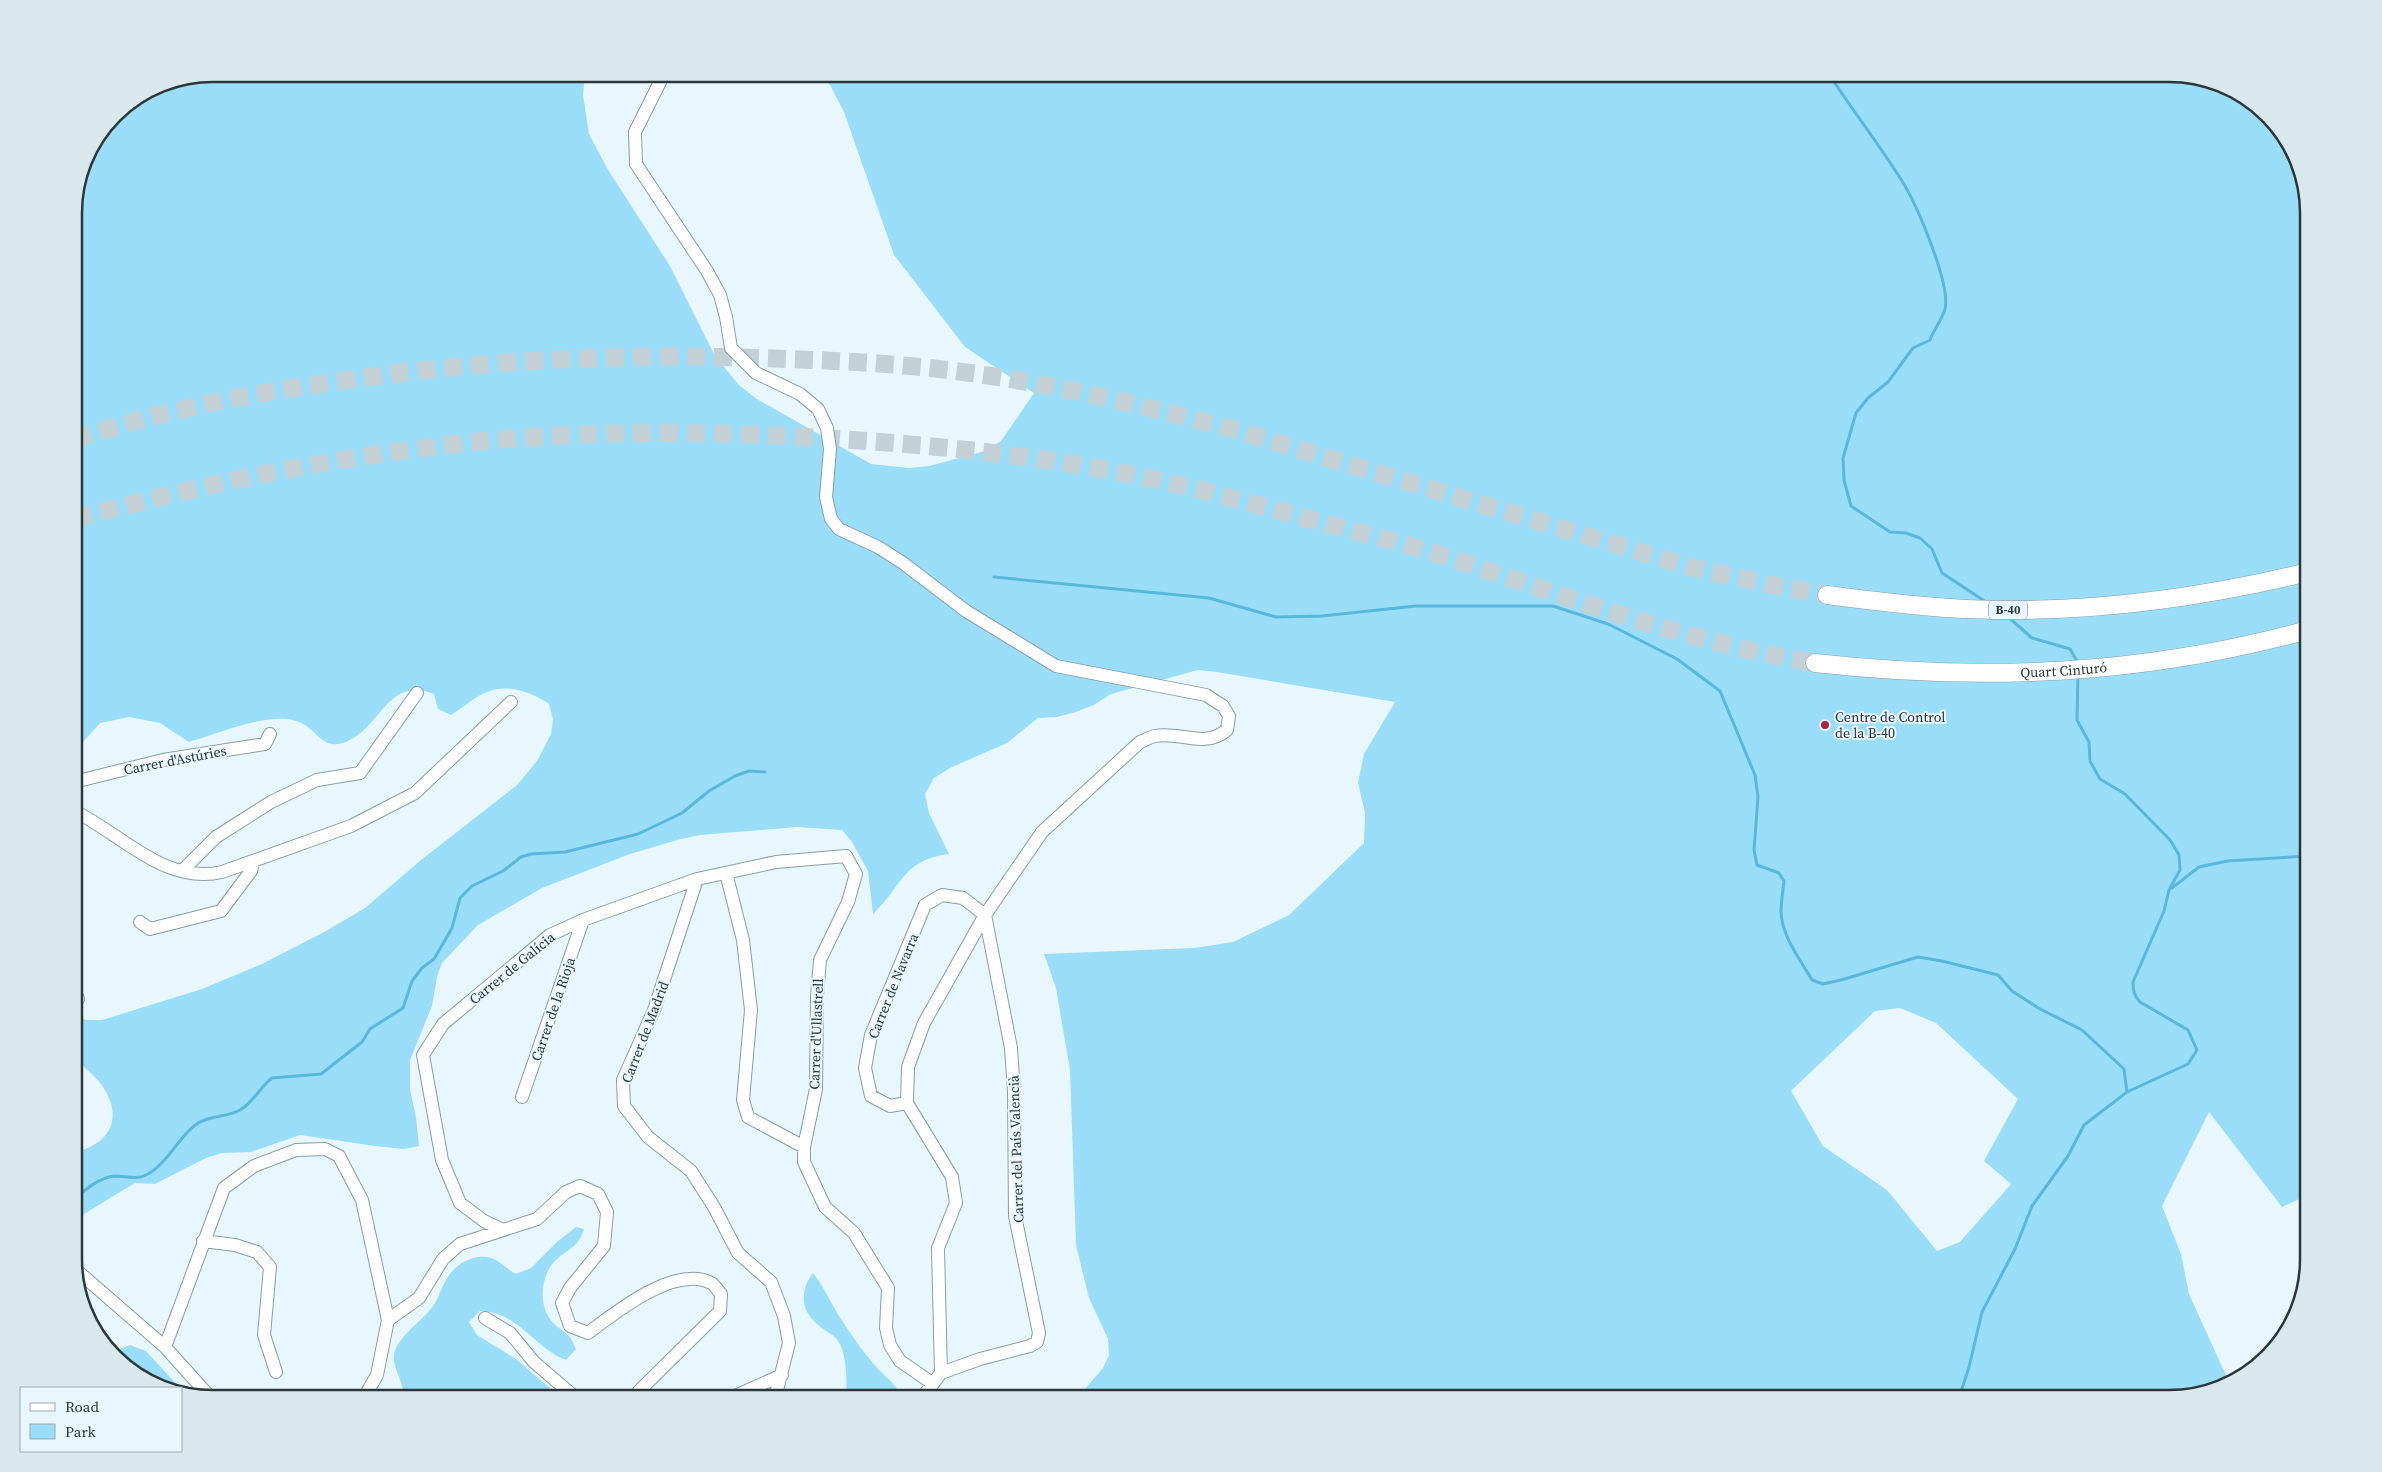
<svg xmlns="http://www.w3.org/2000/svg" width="2382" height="1472" font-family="'Source Serif 4',serif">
	<rect width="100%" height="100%" fill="#e8f7fd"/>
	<!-- green -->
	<path fill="#9addf8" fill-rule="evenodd" d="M213,74H585L583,95L589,134L607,168L670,266L715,356L739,385L757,399L871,464L909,468L929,466L985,451L1001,441L1034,393L965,347L894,255L844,112L830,85L820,74H2169L2239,93L2289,143L2308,204V1195L2282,1207L2209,1112L2162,1206L2181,1254L2189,1294L2229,1382L2169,1398H1077L1103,1368L1109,1355L1108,1339L1089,1298L1076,1245L1070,1070L1056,988L1044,954L1194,948L1233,942L1289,915L1364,843L1365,813L1358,783L1364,754L1395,702L1217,672L1198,670L1111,694L1094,705L1076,712L1057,717L1038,718L1007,743L950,768L934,778L925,794L929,813L949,854C902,860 903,886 873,914L868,871L852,842L842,830L797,827L700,835L681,839L630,854L542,888L478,925L442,963L437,977L432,1006L410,1060V1090L416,1117L419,1146L404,1149L375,1146L300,1135L251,1152L222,1153L206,1158L155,1184L135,1183L74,1220V1152C103,1147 122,1125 108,1096C101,1080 86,1069 74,1058V1016L87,1020H102L202,989L262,964L326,931L365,908L421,860L517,785L537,761L551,734L553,719L549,704C532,693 510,684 490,691C476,695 463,708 451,715L438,709L434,694C388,676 383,725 348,741C320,753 318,727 296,721C268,712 217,734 189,742L160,723L129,717L100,723L74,752V204L84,160L115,114L160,84ZM1900,1008L1936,1023L2018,1099L1984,1161L2011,1184L1960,1242L1937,1251L1887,1190L1823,1146L1791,1091L1875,1011Z
		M576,1227L584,1229C578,1248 569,1248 556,1260C542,1273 539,1298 547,1314C552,1325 561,1328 569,1336C572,1339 574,1345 576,1349L566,1360C534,1348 517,1311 480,1311L469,1322L477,1335L516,1359L561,1398H404C404,1383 392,1367 394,1354C398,1337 419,1323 430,1310C438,1301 440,1290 446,1280C455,1263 476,1252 494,1259C502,1263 508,1270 516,1274L531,1268L558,1241Z
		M813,1273C825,1288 832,1306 843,1322C854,1339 867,1357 880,1371C889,1380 898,1386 901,1398H846C847,1383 847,1359 840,1344C834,1333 825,1332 817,1324C800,1310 800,1290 813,1273Z
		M130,1345L146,1351L180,1388L143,1379L115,1351Z"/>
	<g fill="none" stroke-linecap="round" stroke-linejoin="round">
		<!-- stream -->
		<path stroke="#58b7da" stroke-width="3" d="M1829,74C1852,110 1879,144 1902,181C1916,203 1951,284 1945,309C1942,320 1934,329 1930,340L1913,348L1888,382L1868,398L1856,413L1843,458L1844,480L1851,506L1890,532L1906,533L1920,538L1932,549L1942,573L1986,602
			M994,577L1209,598L1276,617L1322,616L1416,606H1553L1608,624L1677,659L1720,691L1755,775L1758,797L1754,850L1757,865L1779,873L1784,881C1783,891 1781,902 1781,912C1782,937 1800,959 1812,980L1823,984L1841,980L1918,957L1942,961L1998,975L2012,991L2040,1009L2082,1030L2124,1069L2127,1092
			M2007,616L2032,638L2070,649L2078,663
			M2172,888L2199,867L2227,861L2308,856
			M74,1202C82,1190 101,1177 115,1176C126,1176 136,1180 146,1175C166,1165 177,1140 194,1126C207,1115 225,1118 240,1110C253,1103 260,1087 272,1078L321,1074L362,1042L370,1029L403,1008L412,981L422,968L434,959L452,928L460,898L472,886L503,871L521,857L531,854L565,852L638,834L682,813L709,791L735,776L749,771L765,772
			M1959,1398L1969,1367L1982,1312L2015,1249L2032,1206L2068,1156L2084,1125L2127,1092L2188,1064L2197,1050L2188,1030L2140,1002C2134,996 2133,990 2133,982L2164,911L2169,890L2180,870L2179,855L2170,840L2125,794L2100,779L2090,761L2089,742L2077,720L2078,674"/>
		<!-- highway-tunnel -->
		<path stroke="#c3d1d6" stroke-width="18" stroke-dasharray="18 9" stroke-linecap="butt" d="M74,440C170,407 268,391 368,377C507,358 647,353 787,359C846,361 905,364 963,372C1055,384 1145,406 1235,430L1690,567L1773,585L1827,595
			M74,519C186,489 299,464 415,449C559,429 707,430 852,440C971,448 1088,462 1205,491C1251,503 1297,516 1343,528C1374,537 1407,544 1438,554C1562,595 1685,642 1815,663"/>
		<defs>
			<path id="minor" d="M664,74L635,132L636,164L707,271L720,295L726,317L731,348L756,373L800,394L818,409L827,428L830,449L826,497L831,519L839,529L878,547L903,563L966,611L1056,666L1206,695L1223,706L1229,716L1227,730C1204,749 1180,731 1155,736C1150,737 1145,740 1140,742L1042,832L985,915L924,1023L908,1067L907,1103L952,1177L956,1203L938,1248L941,1373
				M74,782L163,760L265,744L270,734
				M74,811C122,834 164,885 222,872L351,826L415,793L511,702
				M182,871L216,837L271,802L317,780L360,773L417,693
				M726,873L743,940L751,1010L743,1100L748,1117L804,1147
				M697,879L654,1010L623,1080L624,1106L648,1137L691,1171L714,1207L738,1253L771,1282L784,1316L789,1343L775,1398
				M140,922L150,929L221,911L251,871L253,863
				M74,990L78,999
				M522,1097L583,920
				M907,1103L890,1106L871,1096L865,1068L871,1035L925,905L942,895L963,898L985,915
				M503,1230L484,1221L460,1203L442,1160L423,1055L443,1024L550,935L583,920L697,879L776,862L846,856L856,874L848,902L820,960L817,996L816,1089L804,1147V1162L825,1207L854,1233L888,1288L886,1328L890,1345L900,1361L932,1383
				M203,1241L235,1245L257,1252L270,1267L264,1335L276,1372
				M74,1268L165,1347L210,1397
				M485,1318L510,1333L534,1362L576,1398
				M388,1320L419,1298L443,1259L460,1244L537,1219L566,1192L580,1186L598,1194L607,1212L604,1246L570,1288L562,1303L570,1326L588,1333C615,1313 675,1264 711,1283C715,1285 718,1291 721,1294L720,1311L639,1391L635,1398
				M165,1347L224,1188L254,1166L296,1150L325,1149L339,1156L362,1200L388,1320L377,1375L364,1398
				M731,1398L782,1375
				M922,1398L941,1373L980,1359L1030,1346L1037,1342L1039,1333L1015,1216L1014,1091L1011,1048L985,915"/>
			<g id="highway">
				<path d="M1827,595C1873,601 1919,607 1966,609C2081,614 2197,599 2308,572"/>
				<path id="s1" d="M1815,663C1985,682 2143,675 2308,630"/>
			</g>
		</defs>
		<!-- minor casing -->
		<use href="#minor" stroke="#889ea8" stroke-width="14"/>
		<!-- highway casing -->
		<use href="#highway" stroke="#889ea8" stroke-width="19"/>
		<!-- minor -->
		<use href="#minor" stroke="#fff" stroke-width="12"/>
		<!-- highway -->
		<use href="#highway" stroke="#fff" stroke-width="18"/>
	</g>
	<!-- markers -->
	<circle fill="#b42142" stroke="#e8f7fd" stroke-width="2" cx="1825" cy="725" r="5"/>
	<g text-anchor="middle" stroke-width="4" stroke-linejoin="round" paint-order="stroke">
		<!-- shield labels -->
		<rect fill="#e8f7fd" stroke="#657175" stroke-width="1" x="1989" y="600.5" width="38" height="19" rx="4"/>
		<g font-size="12" font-weight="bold" fill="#2d373b">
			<text x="2008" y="614">B-40</text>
		</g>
		<!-- street labels -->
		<g font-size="14" fill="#2d373b" stroke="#e8f7fd">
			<text dy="5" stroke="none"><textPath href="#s1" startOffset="249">Quart Cinturó</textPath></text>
			<text transform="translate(175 760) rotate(-11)" y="5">Carrer d'Astúries</text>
			<text transform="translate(512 968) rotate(-39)" y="5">Carrer de Galícia</text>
			<text transform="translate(893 986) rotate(-68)" y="5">Carrer de Navarra</text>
			<text transform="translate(553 1009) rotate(-71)" y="5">Carrer de la Rioja</text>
			<text transform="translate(645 1032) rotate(-69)" y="5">Carrer de Madrid</text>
			<text transform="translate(816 1034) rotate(-88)" y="5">Carrer d'Ullastrell</text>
			<text transform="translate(1016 1149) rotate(-92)" y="5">Carrer del País Valencià</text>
		</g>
		<!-- poi labels -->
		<g font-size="14" fill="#2d373b" stroke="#e8f7fd" text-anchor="start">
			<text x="1835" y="722">Centre de Control<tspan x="1835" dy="16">de la B-40</tspan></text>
		</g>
	</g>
	<!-- crop -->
	<path d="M0 0H2382V1472H0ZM213 82H2169A131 131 0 0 1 2300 213V1259A131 131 0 0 1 2169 1390H213A131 131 0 0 1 82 1259V213A131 131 0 0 1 213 82Z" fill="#d9e8ed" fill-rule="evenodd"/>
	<path fill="none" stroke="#2d373b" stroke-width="2.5" d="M213 82H2169A131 131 0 0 1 2300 213V1259A131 131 0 0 1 2169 1390H213A131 131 0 0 1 82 1259V213A131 131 0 0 1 213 82Z"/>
	<!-- legend -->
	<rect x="20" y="1387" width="162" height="65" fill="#e8f7fd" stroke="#9daaaf"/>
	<rect x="30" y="1403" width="25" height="8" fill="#ffffff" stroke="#9daaaf"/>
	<text x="65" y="1412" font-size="15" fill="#2d373b">Road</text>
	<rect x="30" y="1424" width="25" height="15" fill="#9addf8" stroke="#9daaaf"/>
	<text x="65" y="1437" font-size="15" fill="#2d373b">Park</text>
</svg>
